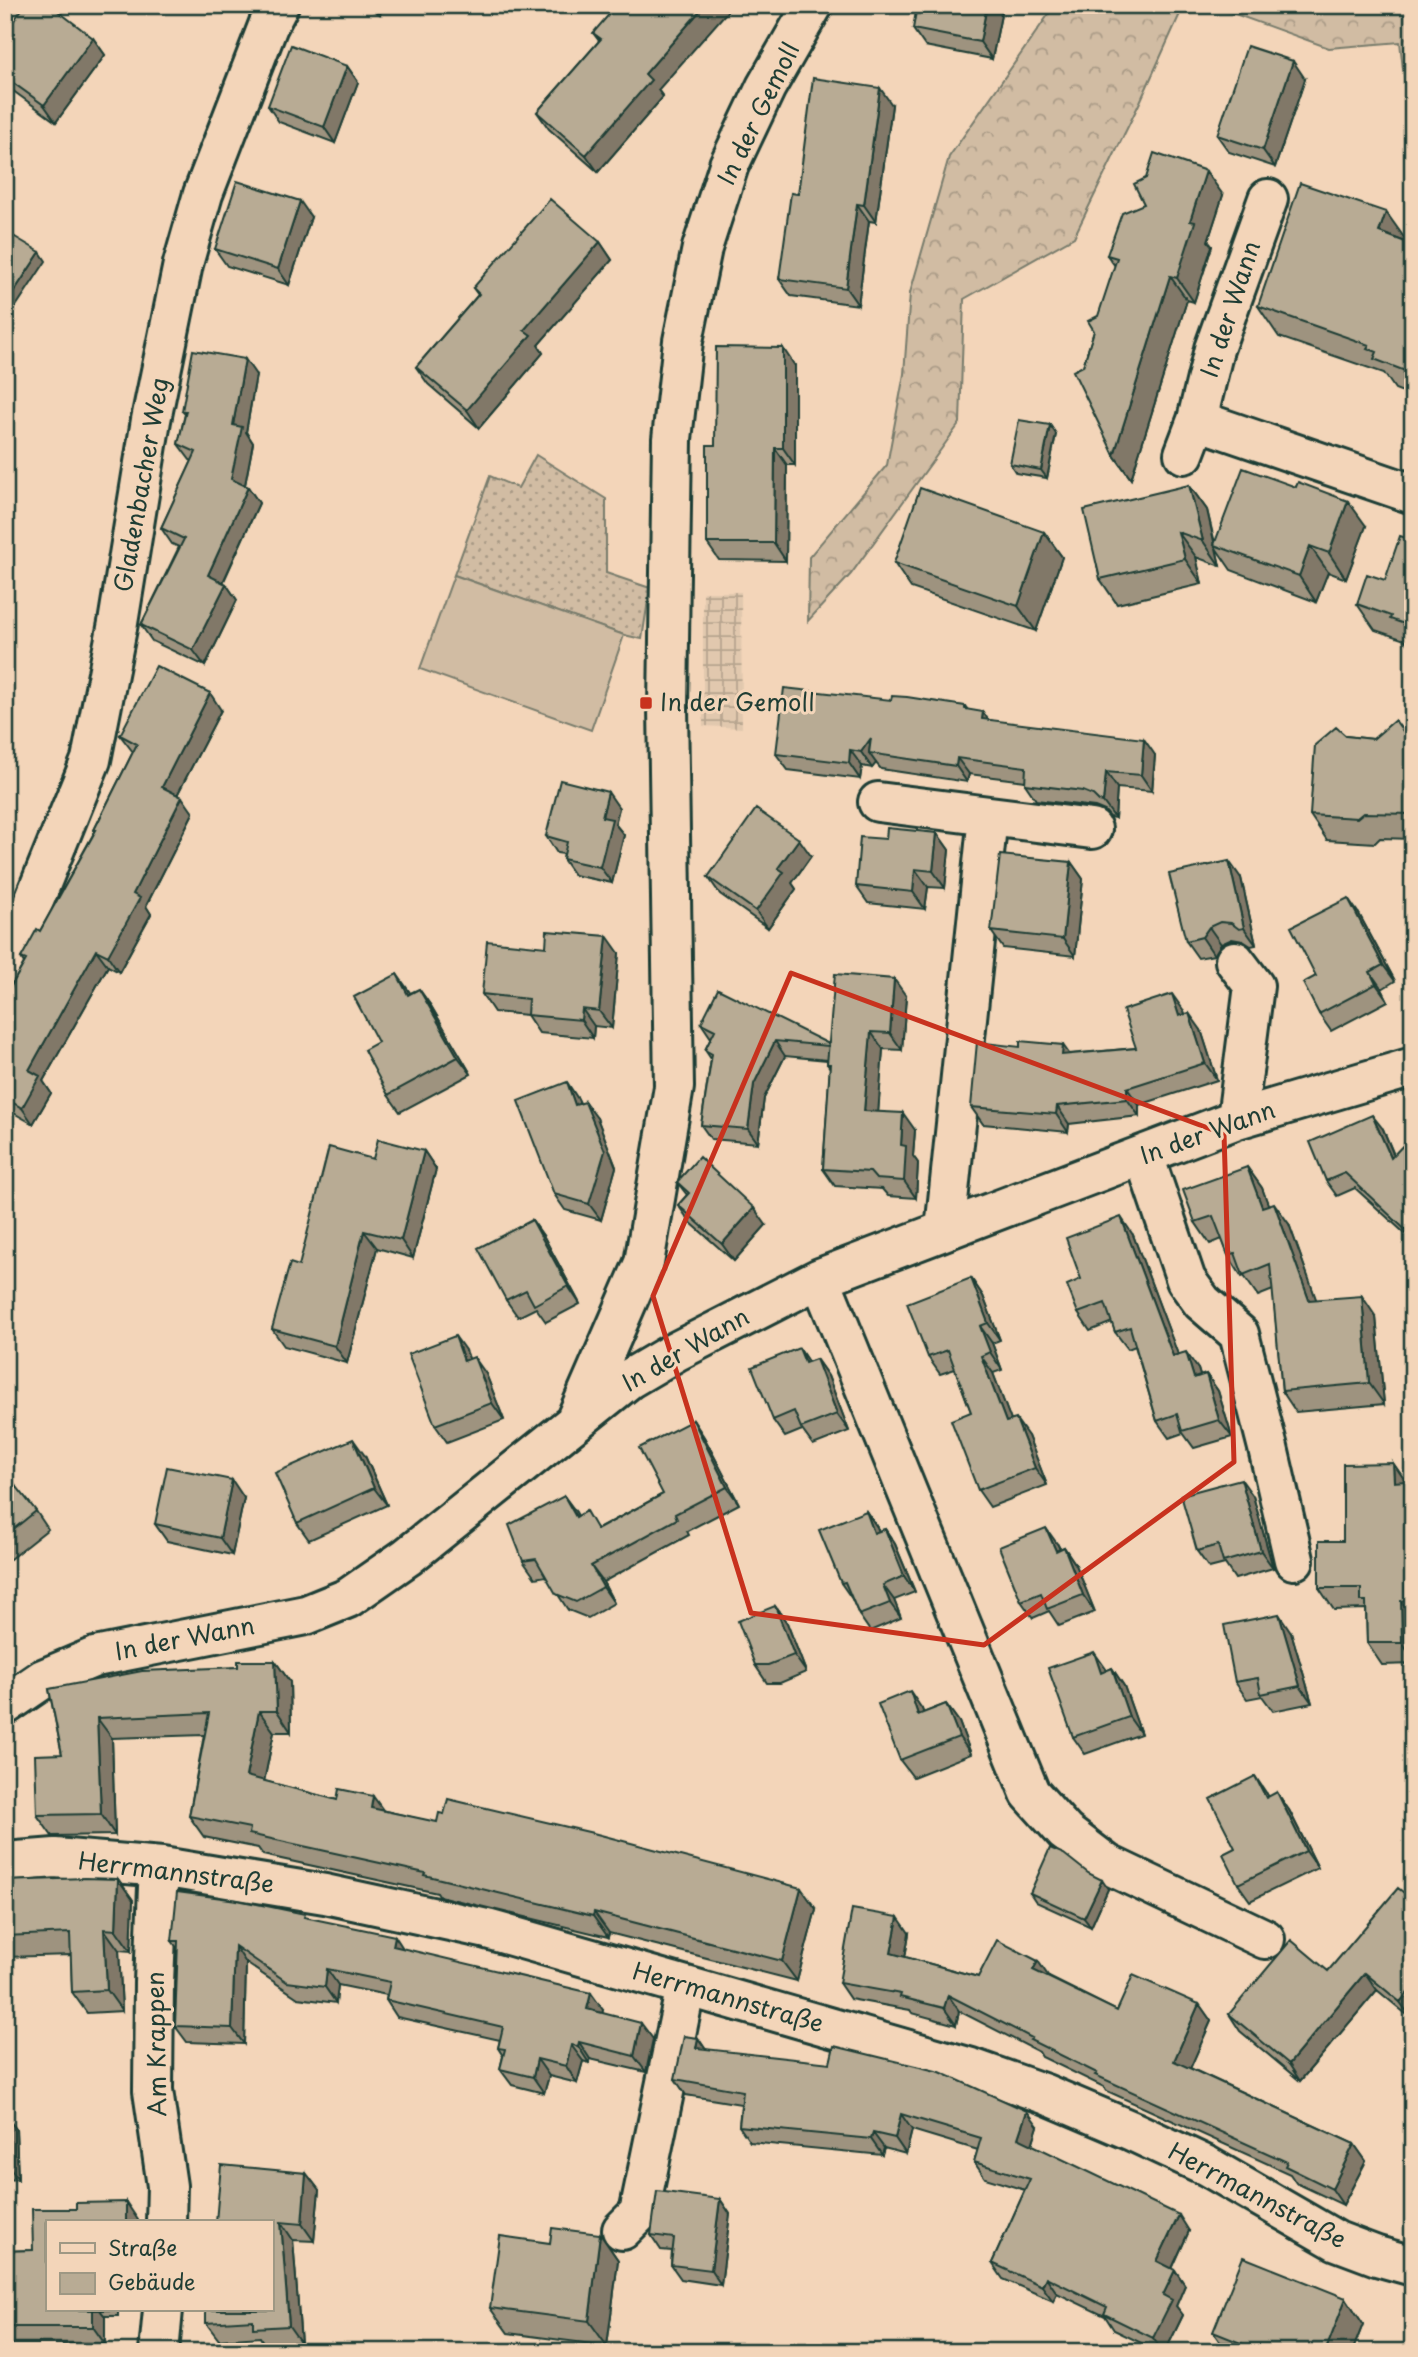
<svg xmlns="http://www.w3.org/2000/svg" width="1418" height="2357" font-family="'Playpen Sans',sans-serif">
	<defs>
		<pattern id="industrial-grid" width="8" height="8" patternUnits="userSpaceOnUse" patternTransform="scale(1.75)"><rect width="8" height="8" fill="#e1c8ae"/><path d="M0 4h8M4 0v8" fill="none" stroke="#b6a48e"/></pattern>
		<pattern id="grass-dots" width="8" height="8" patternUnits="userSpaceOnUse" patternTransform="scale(1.75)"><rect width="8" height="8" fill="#d1bca3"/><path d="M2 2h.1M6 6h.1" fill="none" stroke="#a99a86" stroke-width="1.8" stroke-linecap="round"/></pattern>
		<pattern id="forest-crowns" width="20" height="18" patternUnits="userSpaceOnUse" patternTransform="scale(1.75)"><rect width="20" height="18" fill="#d1bca3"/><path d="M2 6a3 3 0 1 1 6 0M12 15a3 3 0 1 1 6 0" fill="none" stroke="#a99a86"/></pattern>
	</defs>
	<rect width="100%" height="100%" fill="#f3d5b9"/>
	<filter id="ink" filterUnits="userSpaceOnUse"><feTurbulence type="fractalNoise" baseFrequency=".0143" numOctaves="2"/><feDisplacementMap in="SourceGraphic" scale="14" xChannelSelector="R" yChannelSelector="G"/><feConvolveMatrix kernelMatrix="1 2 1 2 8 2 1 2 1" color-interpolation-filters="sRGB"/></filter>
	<g filter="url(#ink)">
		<!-- industrial -->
		<path fill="url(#industrial-grid)" d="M703,592H741L742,728L703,726Z"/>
		<!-- grass -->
		<path fill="url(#grass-dots)" stroke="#787c6c" stroke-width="2" d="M536,455L606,499V573L650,588L642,639L624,635L454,575L490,476L518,488Z"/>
		<!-- forest -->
		<path fill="url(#forest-crowns)" stroke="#787c6c" stroke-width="2" d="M1055,5H1184L1140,102L1074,237L964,299L960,423L851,574L808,621L809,557L887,465L904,374L910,293L949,157Z
			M1210,5H1413V124L1410,121L1411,109L1403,69L1400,42L1329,48Z"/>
		<!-- pitch -->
		<path fill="#d1bca3" stroke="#787c6c" stroke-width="2" d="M454,575L624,635L591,730L420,669Z"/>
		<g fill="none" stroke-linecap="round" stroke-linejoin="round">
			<defs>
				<path id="minor" d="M1197,420L1413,494
					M1184,454L1197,420L1214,349L1268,199
					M878,802L1092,829
					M1235,961L1254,986L1237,1119
					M5,964L16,945L91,760L118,623L151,420L183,264L203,194L268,26L279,5
					M1144,1156L1186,1280L1202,1302L1239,1334L1268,1448L1294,1560
					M945,1230L988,816
					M820,1278L1030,1793L1065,1832L1107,1864L1265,1939
					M577,1417L644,1263L674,1087L668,707L672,439L683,341L702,248L729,165L766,87L813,5
					M5,1705L43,1679L95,1657L306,1615L348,1598L407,1557L629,1379L675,1352L820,1278L1237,1119L1413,1067
					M5,1862L55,1858L162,1867L325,1894L487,1929L686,1986L971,2068L1045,2094L1132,2131L1207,2166L1337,2241L1377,2256L1413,2266
					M162,1867L158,1887L154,1982L153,2091L167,2186L166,2222
					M622,2230L639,2213L686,1986
					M159,2352L163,2310"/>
			</defs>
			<!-- minor casing -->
			<use href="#minor" stroke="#1f3d34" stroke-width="44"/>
			<!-- minor -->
			<use href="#minor" stroke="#f3d5b9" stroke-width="38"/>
		</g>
		<!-- wall -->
		<path fill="#9e937f" stroke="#1f3d34" stroke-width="2" d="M361,5H384L380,14Z
			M1003,5L992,59L925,46L913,29Z
			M5,33L93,38L105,55L56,122L5,85Z
			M593,33L658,90L663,97L598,172L549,129L537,112L599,41Z
			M347,66L358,82L335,143L279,122L268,106Z
			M1305,79L1275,167L1229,152L1217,135Z
			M892,105L876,222L869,221L858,305L791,296L779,279L798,194Z
			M1223,195L1208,241L1212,246L1194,302L1187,300L1131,479L1114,455L1083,366L1115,266L1107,255Z
			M311,217L289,285L227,266L215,249Z
			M600,242L612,260L538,345L543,353L479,428L428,384L416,367L478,295L473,288Z
			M1408,243L1413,245V396L1395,389L1384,373L1279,337L1258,306Z
			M795,366V465H787L786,561L719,560L707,543L715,445Z
			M256,375L246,432L253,443L245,485L248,487L259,503L223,583L226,584L237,600L205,666L152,641L141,625L179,547L172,544L161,528L192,461L190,460L178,444L185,414L182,411Z
			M1050,425L1056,434L1047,478L1016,473L1010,464Z
			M1189,485L1207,510L1215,543L1366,526L1346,579L1328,572L1316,602L1231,570L1216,548L1220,566L1196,557L1202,584L1117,604L1100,579Z
			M1044,532L1062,557L1036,631L911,588L894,563Z
			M1413,540V646L1408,644L1405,640L1375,630L1357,604L1385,580Z
			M891,700L965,706L968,710L989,720L1155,755L1152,791L1117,788L1115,818L1110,817L1105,811L1095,807L1036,800L1025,784V781L969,774L967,782L881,769L876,763L872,768L862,766L860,779L788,770L776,754Z
			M221,710L177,795L193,813L146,906L151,914L119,972L108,966L43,1081L51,1093L33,1124L5,1108V997L24,963L21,958L40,931L95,831L94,830L133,752L120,735Z
			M1403,731L1413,732V839L1380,838L1375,843L1327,840L1310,815L1346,736L1373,739Z
			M619,808L615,824L624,835L612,883L574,875L563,859L564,854L557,853L546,836Z
			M937,833L949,850L945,888L928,887L925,909L868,903L856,886L886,839Z
			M811,856L792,883L796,889L768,928L720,894L708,877Z
			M1071,862L1083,879L1075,956L1003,948L991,931Z
			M1241,878L1256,945L1251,946L1243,941L1232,939L1221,944L1214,955L1198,958L1186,941Z
			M1359,914L1395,981L1382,989L1388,1001L1331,1031L1319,1014L1316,976Z
			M546,947L619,953L612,1028L594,1026L593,1038L539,1033L527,1015L494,1012L482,994Z
			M419,989L431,1006L471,1074L400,1112L388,1095L378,1042L410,993Z
			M906,996L902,1050L883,1049L878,1112L915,1130L913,1156L918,1163L916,1198L888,1196L882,1189L835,1186L823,1169L830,1068L827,1064V1060L785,1056L764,1098L758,1143L711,1139L701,1125L711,1059L705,1050L711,1038L701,1023L829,1044Z
			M1184,1011L1185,1014L1201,1030L1217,1080L1139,1105V1116L1069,1124L1068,1132L983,1124L971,1107L1069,1054L1136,1048Z
			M578,1099L580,1103L597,1118L616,1167L601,1220L565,1210L554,1194Z
			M1383,1129L1394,1155L1413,1135V1241L1355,1188L1337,1196L1326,1181Z
			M424,1151L436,1169L413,1258L377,1248L347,1363L284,1346L272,1329L299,1266L373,1159Z
			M1247,1167L1262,1188L1268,1205L1289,1224L1316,1300L1376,1317L1384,1404L1296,1412L1282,1391L1273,1290L1258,1296L1244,1276L1242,1277L1228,1255L1222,1239L1210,1244L1195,1222Z
			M677,1182L766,1225L734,1261L690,1222L678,1205L687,1195Z
			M532,1220L544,1237L580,1304L546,1322L536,1308L518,1317L506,1300Z
			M1133,1235L1178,1355L1198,1369L1200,1376L1206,1374L1218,1391L1232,1437L1194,1448L1183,1433L1169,1438L1157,1421L1135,1346L1128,1349L1115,1332L1112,1322L1090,1331L1078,1313L1081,1279Z
			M971,1278L983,1296L1000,1340L992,1343L1002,1370L993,1373L1011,1421L1028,1436L1047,1485L990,1507L978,1490L971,1412L955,1369L940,1374L928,1357Z
			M799,1348L808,1362L816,1359L828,1376L849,1431L813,1445L802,1430L785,1437L773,1420Z
			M467,1353L469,1359L486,1374L504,1420L447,1442L435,1425Z
			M693,1420L704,1437L739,1504L687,1531L689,1535L603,1582L614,1603L588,1618L568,1610L546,1576L535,1578L523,1561L564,1496L578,1516L598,1529L663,1494Z
			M365,1456L387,1505L309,1540L297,1523Z
			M1393,1463L1413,1492V1664L1382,1665L1367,1643L1366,1609L1334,1610L1319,1588L1343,1541Z
			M5,1472L36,1511L48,1529L5,1563Z
			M1253,1496L1273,1568L1235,1579L1225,1564L1209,1568L1197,1551Z
			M244,1498L232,1555L167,1541L155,1524Z
			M866,1511L878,1531L885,1529L895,1544L915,1592L894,1600L901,1618L870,1631L859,1615L852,1599L841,1583Z
			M1058,1545L1060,1549L1064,1547L1076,1565L1095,1612L1059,1626L1049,1611L1033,1618L1021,1601Z
			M775,1606L787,1623L806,1672L780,1683H767L755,1665Z
			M1291,1632L1312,1703L1273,1711L1262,1696L1247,1699L1235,1682Z
			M275,1661L290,1682L291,1732H274L264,1781L337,1800L816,1909L797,1981L609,1933L608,1937L439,1896L437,1893L263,1855L258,1848L204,1837L189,1816L204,1735L112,1738L115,1835L52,1836L37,1815L62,1754L49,1689L238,1667Z
			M1112,1668L1124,1686L1141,1734L1085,1754L1073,1737L1106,1669V1671Z
			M946,1704L959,1722L971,1754L913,1777L900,1760L922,1709L923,1713Z
			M1267,1794L1268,1796L1289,1810L1318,1868L1250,1901L1238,1884L1235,1848Z
			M118,1879L133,1900L131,1951L119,1950L122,2011L87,2013L72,1992L71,1955L5,1957V1881Z
			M1108,1889L1091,1927L1036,1902L1030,1893Z
			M1413,1900V2017L1412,2019L1377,1990L1300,2081L1240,2031L1229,2014L1328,1971Z
			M307,1918L403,1949L603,2010L602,2013L653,2039L646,2072L590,2059L589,2063L583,2061L577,2083L549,2076L544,2093L512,2085L500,2069L503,2056L498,2048L500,2040L397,2017L386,2000L387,1995L338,1985L336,2003L298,1998L246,1963L244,2044L187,2042L175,2026L178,1949L172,1941Z
			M909,1933L905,1957L978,1977H1049L1117,2011L1199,2004L1211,2021L1190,2068L1354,2144L1366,2161L1343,2205L1296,2183L1290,2174L1107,2091L1104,2087L1042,2057L1039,2052L959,2011L956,2025L912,2013L910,2010L850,1999L839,1983Z
			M698,2038L705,2049L1038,2126L1032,2145L1189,2231L1172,2269L1175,2270L1185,2285L1176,2306L1183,2315L1165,2352H1160L1114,2330L1105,2316L1057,2293L1053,2301L1003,2279L992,2263L1025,2190L985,2178L974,2162L978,2150L912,2130L906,2154L884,2148L882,2155L750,2142L739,2126L741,2104L686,2095L675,2079Z
			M5,2115L16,2129L18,2179L5,2180Z
			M306,2173L319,2190L314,2241L293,2240L301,2343L265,2346L260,2337L219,2340L206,2323L271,2222Z
			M720,2199L730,2214L721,2285L681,2279L671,2265L672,2251L661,2250L651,2235Z
			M138,2220L47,2310H118V2316H105V2344H5V2251L33,2250Z
			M600,2234L618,2260L607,2346L508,2333L490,2308Z
			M1346,2298L1363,2324L1352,2352H1227L1213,2332Z"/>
		<!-- shaded-wall -->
		<path fill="#817868" stroke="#1f3d34" stroke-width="2" d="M373,5H384L380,14Z
			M705,5H733L658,90L663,97L598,172L586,155L645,74Z
			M987,5H1003L992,59L980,42Z
			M93,38L105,55L56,122L44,105Z
			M1293,61L1305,79L1275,167L1263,150Z
			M347,66L358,82L335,143L324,127Z
			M880,88L892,105L876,222L864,205Z
			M1206,171L1223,195L1208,241L1212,246L1194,302L1177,278L1190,221Z
			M300,201L311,217L289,285L278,269Z
			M857,204L869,221L858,305L846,288Z
			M1386,212L1408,243L1379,232Z
			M600,242L612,260L538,345L543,353L479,428L467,410L524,330Z
			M40,252L46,261L5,323V305Z
			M1170,276L1187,300L1131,479L1114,455Z
			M783,348L795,366V465L783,448Z
			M245,359L256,375L246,432L253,443L243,495L231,479L233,425Z
			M1050,425L1056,434L1047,478L1041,470Z
			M775,448L787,465L786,561L774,543Z
			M1189,485L1207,510L1215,546L1214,545L1216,548L1220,566L1203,541Z
			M248,487L259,503L219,591L208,575Z
			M1348,501L1366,526L1346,579L1329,553Z
			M1044,532L1062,557L1036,631L1018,606Z
			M1178,532L1196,557L1202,584L1185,559Z
			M1310,546L1328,572L1316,602L1299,576Z
			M226,584L237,600L205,666L193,650Z
			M210,693L221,710L173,803L162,787Z
			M983,712L994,728L982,719Z
			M871,738L869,753L876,763L872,768L861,752Z
			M1144,739L1155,755L1152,791L1141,775Z
			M850,750L862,766L860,779L849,763Z
			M957,758L969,774L967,782L956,766Z
			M1106,772L1117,788L1115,818L1103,802Z
			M608,792L619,808L615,824L624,835L612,883L600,867L602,817Z
			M182,797L193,813L146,906L151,914L119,972L108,956L133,894Z
			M937,833L949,850L945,888L933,871Z
			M799,839L811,856L792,883L796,889L768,928L756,911L778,868Z
			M1229,861L1241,878L1256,945L1244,928Z
			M1071,862L1083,879L1075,956L1063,939Z
			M915,869L928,887L925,909L913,892Z
			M1348,898L1359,914L1395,981L1383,965Z
			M1209,927L1221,944L1214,955L1202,937Z
			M607,936L619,953L612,1028L599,1011Z
			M96,950L108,966L43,1081L51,1093L33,1124L22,1108L29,1070Z
			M1370,972L1382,989L1388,1001L1376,984Z
			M397,974L409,991L420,1012L408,995Z
			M894,979L906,996L902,1050L890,1033Z
			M419,989L431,1006L471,1074L458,1057Z
			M1172,994L1184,1011L1191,1033L1179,1016Z
			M582,1009L594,1026L593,1038L581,1020Z
			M1189,1013L1201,1030L1217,1080L1205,1063Z
			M871,1032L883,1049L877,1128L864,1111Z
			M775,1041L785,1056L764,1098L758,1143L748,1129L754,1084Z
			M1063,1045L1075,1062L1062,1055Z
			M567,1082L578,1099L587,1121L575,1105Z
			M1127,1088L1139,1105V1116L1127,1099Z
			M585,1102L597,1118L616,1167L601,1220L589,1204Z
			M1057,1106L1069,1124L1068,1132L1056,1114Z
			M903,1113L915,1130L913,1156L918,1163L916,1198L904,1181L901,1145Z
			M1372,1115L1383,1129L1401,1173L1391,1158Z
			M424,1151L436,1169L413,1258L401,1240Z
			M1247,1167L1262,1188L1277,1228L1262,1207Z
			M1274,1203L1289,1224L1324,1321L1309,1300Z
			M754,1208L766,1225L734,1261L722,1244Z
			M1121,1217L1133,1235L1185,1373L1173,1356Z
			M532,1220L544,1237L580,1304L568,1286Z
			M364,1231L377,1248L347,1363L335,1346Z
			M971,1278L983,1296L1000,1340L988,1323Z
			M1362,1296L1376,1317L1384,1404L1369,1383Z
			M980,1326L992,1343L1002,1370L990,1352Z
			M455,1336L467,1353L476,1378L464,1361Z
			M799,1348L811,1366L805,1363Z
			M1186,1352L1198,1369L1206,1395L1194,1378Z
			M981,1356L993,1373L1018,1439L1006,1422Z
			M474,1357L486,1374L504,1420L492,1403Z
			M816,1359L828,1376L849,1431L837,1414Z
			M1206,1374L1218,1391L1232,1437L1219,1420Z
			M1016,1419L1028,1436L1047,1485L1035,1468Z
			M693,1420L704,1437L739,1504L727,1487Z
			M353,1439L365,1456L387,1505L374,1488Z
			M1393,1463L1413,1492V1610L1406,1600L1394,1482Z
			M1241,1479L1253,1496L1273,1568L1261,1551Z
			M232,1480L244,1498L232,1555L220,1538Z
			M564,1496L576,1512L587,1534L576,1517Z
			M866,1511L877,1527L885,1548L874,1533Z
			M1046,1528L1058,1545L1068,1568L1056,1551Z
			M885,1529L895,1544L915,1592L904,1576Z
			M1064,1547L1076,1565L1095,1612L1083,1595Z
			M591,1566L603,1582L614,1603L603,1587Z
			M883,1585L894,1600L901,1618L890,1603Z
			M1401,1601L1413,1617V1659L1402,1643Z
			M775,1606L787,1623L806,1672L794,1655Z
			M1279,1614L1291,1632L1312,1703L1300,1686Z
			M1094,1652L1106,1669L1113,1690L1101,1673Z
			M275,1661L290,1682L291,1732L277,1711Z
			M1112,1668L1124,1686L1141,1734L1129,1717Z
			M910,1691L922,1709L930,1732L918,1715Z
			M946,1704L959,1722L971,1754L959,1737Z
			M259,1711L274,1732L261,1797L246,1776Z
			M97,1718L112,1738L115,1835L101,1814Z
			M1255,1776L1267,1794L1278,1815L1266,1798Z
			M1277,1792L1289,1810L1318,1868L1306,1851Z
			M373,1796L388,1817L371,1808Z
			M118,1879L133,1900L131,1951L116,1930Z
			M1102,1880L1108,1889L1091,1927L1084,1918Z
			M801,1888L816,1909L797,1981L782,1961Z
			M594,1912L609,1933L608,1937L593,1916Z
			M898,1917L909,1933L903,1970L891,1953Z
			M104,1929L119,1950L122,2011L107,1990Z
			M395,1936L406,1953L393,1946Z
			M235,1946L246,1963L244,2044L232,2028Z
			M1038,1961L1049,1977L1045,1987L1033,1970Z
			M327,1969L338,1985L336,2003L325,1987Z
			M1365,1973L1377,1990L1300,2081L1289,2064Z
			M1413,1987V2017L1412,2019L1400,2002Z
			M591,1993L603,2010L599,2026L587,2009Z
			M948,1995L959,2011L956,2025L944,2008Z
			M1199,2004L1211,2021L1186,2078L1174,2061Z
			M641,2023L653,2039L646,2072L634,2056Z
			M698,2038L709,2054L696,2048Z
			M579,2042L590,2059L589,2063L578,2046Z
			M571,2045L583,2061L577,2083L566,2066Z
			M537,2059L549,2076L544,2093L533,2077Z
			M1027,2111L1038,2126L1029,2154L1018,2138Z
			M901,2114L912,2130L906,2154L895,2138Z
			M5,2115L16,2129L18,2179L6,2162Z
			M873,2133L884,2148L882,2155L871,2139Z
			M1354,2144L1366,2161L1343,2205L1332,2189Z
			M306,2173L319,2190L314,2241L302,2224Z
			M720,2199L730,2214L721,2285L711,2270Z
			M126,2202L138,2220V2222H126Z
			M1179,2215L1189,2231L1168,2277L1157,2261Z
			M281,2222L293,2240L301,2343L289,2326Z
			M600,2234L618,2260L607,2346L589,2321Z
			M1175,2270L1185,2285L1176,2306L1183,2315L1165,2352H1163L1153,2338L1163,2295Z
			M1046,2277L1057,2293L1053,2301L1042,2286Z
			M1346,2298L1363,2324L1352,2352H1325Z
			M93,2310H100L105,2316V2344L93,2327Z"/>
		<!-- building -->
		<path fill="#b8ab94" stroke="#1f3d34" stroke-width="2" d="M25,5H50L93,38L44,105L5,77V33Z
			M617,5H705L645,74L651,80L586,155L537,112L601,39L593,33Z
			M917,5H987L980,42L913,29Z
			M291,45L347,66L324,127L268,106Z
			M1247,46L1293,61L1263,150L1217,135Z
			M813,78L880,88L864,205L857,204L846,288L779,279L791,193L798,194Z
			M1154,153L1206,171L1190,221L1195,222L1177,278L1170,276L1114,455L1073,371L1083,366L1094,331L1088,321L1098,316L1117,258L1107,255L1122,213L1144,204L1134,184L1146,178Z
			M237,181L300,201L278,269L215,249Z
			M1300,183L1386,212L1379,232L1413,245V374L1374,359L1377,352L1367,348L1369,345L1258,306Z
			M550,199L600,242L524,330L531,335L467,410L416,367L479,294L473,288Z
			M5,231L40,252L5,305Z
			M716,347L783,348V448H775L774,543H707V445H715Z
			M193,350L245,359L233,425L242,427L231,479L248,487L208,575L226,584L193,650L141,625L184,539L161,528L196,452L178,444L186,411H182Z
			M1019,420L1050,425L1041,470L1010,464Z
			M1243,468L1296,487L1298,482L1348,501L1329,553L1310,546L1299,576L1214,545Z
			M1189,485L1203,541L1178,532L1185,559L1100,579L1084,510Z
			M920,488L1044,532L1018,606L894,563Z
			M1400,536L1413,540V627L1390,619L1391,616L1357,604L1367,574L1385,580Z
			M156,666L210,693L162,787L182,797L133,894L140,898L108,956L96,950L29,1070L40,1076L22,1108L5,1098V997L26,960L21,958L37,929L40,931L96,830H94L137,744L120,735Z
			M784,688L891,700L892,696L907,697L965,706V709L983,712L982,719L1144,739L1141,775L1106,772L1103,802L1099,801L1093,795L1083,791L1025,784L1026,767L957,758L956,766L869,753L871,738L861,752L850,750L849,763L776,754Z
			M1395,720L1403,731L1413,732V814L1363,813L1357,818L1310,815L1315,745L1336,727L1346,736L1373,739Z
			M560,780L608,792L602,817L612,819L600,867L563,859L567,842L546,836Z
			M756,809L799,839L778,868L784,872L756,911L708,877Z
			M887,828L937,833L933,871L915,869L913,892L856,886L860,837L886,839Z
			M1000,855L1071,862L1063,939L991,931Z
			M1229,861L1244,928L1239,929L1231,923L1220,922L1209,927L1202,937L1186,941L1169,874Z
			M1348,898L1383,965L1370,972L1376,984L1319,1014L1303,983L1316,976L1291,927Z
			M547,931L607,936L599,1011L582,1009L581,1020L527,1015L528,999L482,994L487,941L546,947Z
			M397,974L408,995L419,989L458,1057L388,1095L364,1050L378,1042L354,997Z
			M835,974L894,979L890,1033L871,1032L864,1111L903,1113L901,1145L906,1146L904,1181L876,1179L870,1172L823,1169L830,1064H827Z
			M718,989L829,1044L828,1046L775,1041L754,1084L748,1129L701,1125L712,1054L705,1050L715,1030L701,1023Z
			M1172,994L1179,1016L1189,1013L1205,1063L1127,1088V1099L1057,1106L1056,1114L971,1107L977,1042L1020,1047V1041L1063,1045L1062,1055L1136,1048L1123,1010Z
			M567,1082L575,1105L585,1102L605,1151L589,1204L554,1194L518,1101Z
			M1372,1115L1391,1158L1413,1135L1412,1236L1345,1173L1326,1181L1310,1142Z
			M378,1139L424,1151L401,1240L364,1231L335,1346L272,1329L290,1263L299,1266L329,1147L373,1159Z
			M699,1157L754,1208L722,1244L678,1205L689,1193L677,1182Z
			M1247,1167L1262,1207L1274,1203L1309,1300L1362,1296L1369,1383L1282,1391L1270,1264L1243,1275L1235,1253L1228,1255L1213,1216L1195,1222L1183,1190Z
			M1121,1217L1173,1356L1186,1352L1194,1378L1206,1374L1219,1420L1182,1431L1177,1414L1157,1421L1130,1327L1115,1332L1105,1303L1078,1313L1067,1285L1081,1279L1066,1238Z
			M532,1220L568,1286L534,1305L526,1290L506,1300L478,1248Z
			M971,1278L988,1323L980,1326L990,1352L981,1356L1006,1422L1016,1419L1035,1468L978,1490L951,1420L971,1412L948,1350L928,1357L907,1303Z
			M455,1336L464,1361L474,1357L492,1403L435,1425L408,1354Z
			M799,1348L805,1363L816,1359L837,1414L801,1428L794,1411L773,1420L752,1367Z
			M693,1420L727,1487L675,1514L677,1519L591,1566L603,1587L576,1602L556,1594L536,1559L523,1561L509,1525L564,1496L576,1517L586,1511L597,1530L663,1494L639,1448Z
			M353,1439L374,1488L297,1523L275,1473Z
			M1393,1463L1394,1482L1405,1481L1406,1600L1401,1601L1402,1643H1367L1366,1601H1361V1588H1319V1541H1343V1464Z
			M167,1467L232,1480L220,1538L155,1524Z
			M5,1472L36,1511L5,1536Z
			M1241,1479L1261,1551L1223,1562L1218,1545L1197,1551L1181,1495Z
			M866,1511L874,1533L885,1529L904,1576L883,1585L890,1603L859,1615L845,1582L841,1583L819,1530Z
			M1046,1528L1056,1551L1064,1547L1083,1595L1047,1609L1041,1593L1021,1601L999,1547Z
			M775,1606L794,1655L768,1665H755L738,1621Z
			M1279,1614L1300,1686L1261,1694L1258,1678L1235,1682L1224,1625Z
			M1094,1652L1101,1673L1112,1668L1129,1717L1073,1737L1048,1668Z
			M238,1661H275L277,1711H259L246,1776L337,1800L339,1789L373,1796L371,1808L437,1822L439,1813L444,1814L448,1799L593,1833L801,1888L782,1961L594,1912L593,1916L424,1875L425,1873L249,1834L250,1828L189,1816L209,1713L97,1718L101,1814L37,1815L35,1755L62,1754L49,1689L142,1671L238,1667Z
			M910,1691L918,1715L946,1704L959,1737L900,1760L878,1704Z
			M1255,1776L1266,1798L1277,1792L1306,1851L1238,1884L1223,1854L1235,1848L1210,1799Z
			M1050,1848L1064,1854L1088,1873L1102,1880L1084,1918L1030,1893Z
			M85,1878L118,1879L116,1930L104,1929L107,1990L72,1992L70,1933L5,1936V1881Z
			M1398,1888L1413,1900V1950L1410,1953L1413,1955V1987L1400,2002L1365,1973L1289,2064L1229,2014L1291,1940L1328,1971Z
			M177,1892L237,1900L305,1914L304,1917L395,1936L393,1946L591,1993L587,2009L641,2023L634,2056L579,2042L578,2046L571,2045L566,2066L537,2059L533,2077L500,2069L505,2049L498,2048L503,2027L386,2000L390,1982L327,1969L325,1987L287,1982L235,1946L232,2028L175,2026L178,1941H172Z
			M852,1909L898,1917L891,1953L978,1977L997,1940L1038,1961L1033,1970L1117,2011L1133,1975L1199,2004L1174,2061L1354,2144L1332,2189L1285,2166L1287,2162L1095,2075L1097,2073L1030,2040L1032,2038L948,1995L944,2008L900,1997L901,1994L839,1983Z
			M684,2036L698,2038L696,2048L830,2063L834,2046L940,2072L1027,2111L1018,2138L1179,2215L1157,2261L1175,2270L1163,2295L1172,2300L1153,2338L1104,2314L1107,2307L1046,2277L1042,2286L992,2263L1030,2179L974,2162L981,2138L901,2114L895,2138L873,2133L871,2139L739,2126L743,2091L675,2079Z
			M221,2165L306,2173L302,2224L281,2222L289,2326L253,2328V2320L206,2323V2310H271V2222H216Z
			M657,2191L720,2199L711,2270L671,2265L674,2238L651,2235Z
			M126,2202V2222H47V2310H93V2327H5V2251L33,2250L32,2209H76V2203Z
			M552,2228L600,2234L589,2321L490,2308L500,2236L550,2243Z
			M1243,2257L1346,2298L1325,2352H1263L1213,2332Z"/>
	</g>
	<!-- marked area -->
	<path fill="none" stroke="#c8321e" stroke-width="5" stroke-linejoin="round" d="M791,973L1224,1134L1234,1462L984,1645L751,1613L653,1296Z"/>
	<!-- markers -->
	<rect fill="#c8321e" stroke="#f3d5b9" stroke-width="2.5" x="639" y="696" width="14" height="14" rx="3.5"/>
	<g text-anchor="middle" stroke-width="6" stroke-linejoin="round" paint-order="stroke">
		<!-- street labels -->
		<g font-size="24" fill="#1f3d34" stroke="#f3d5b9">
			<text transform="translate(759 114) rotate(-64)" y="8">In der Gemoll</text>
			<text transform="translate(1231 309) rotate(-72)" y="8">In der Wann</text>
			<text transform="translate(142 485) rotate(-80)" y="8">Gladenbacher Weg</text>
			<text transform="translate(1208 1133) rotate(-20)" y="8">In der Wann</text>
			<text transform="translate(686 1350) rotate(-30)" y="8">In der Wann</text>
			<text transform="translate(185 1639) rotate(-11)" y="8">In der Wann</text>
			<text transform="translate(176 1873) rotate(7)" y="8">Herrmannstraße</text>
			<text transform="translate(728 1998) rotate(16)" y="8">Herrmannstraße</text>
			<text transform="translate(157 2044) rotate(-91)" y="8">Am Krappen</text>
			<text transform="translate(1257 2196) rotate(28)" y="8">Herrmannstraße</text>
		</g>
		<!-- poi labels -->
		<g font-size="24" fill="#1f3d34" stroke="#f3d5b9" text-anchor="start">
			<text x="660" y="711">In der Gemoll</text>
		</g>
	</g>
	<!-- margin -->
	<rect width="1418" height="2357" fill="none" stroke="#f3d5b9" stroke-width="28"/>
	<rect x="14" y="14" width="1390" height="2329" fill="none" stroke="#1f3d34" stroke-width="2.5" filter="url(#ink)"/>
	<!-- legend -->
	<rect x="46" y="2220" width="228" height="91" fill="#f3d5b9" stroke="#9e9884" stroke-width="2"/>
	<rect x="60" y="2243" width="35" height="10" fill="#f3d5b9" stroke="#9e9884" stroke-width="2"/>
	<text x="108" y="2256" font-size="21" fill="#1f3d34">Straße</text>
	<rect x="60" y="2273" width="35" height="21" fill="#b8ab94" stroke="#9e9884" stroke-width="2"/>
	<text x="108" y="2290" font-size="21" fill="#1f3d34">Gebäude</text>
</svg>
